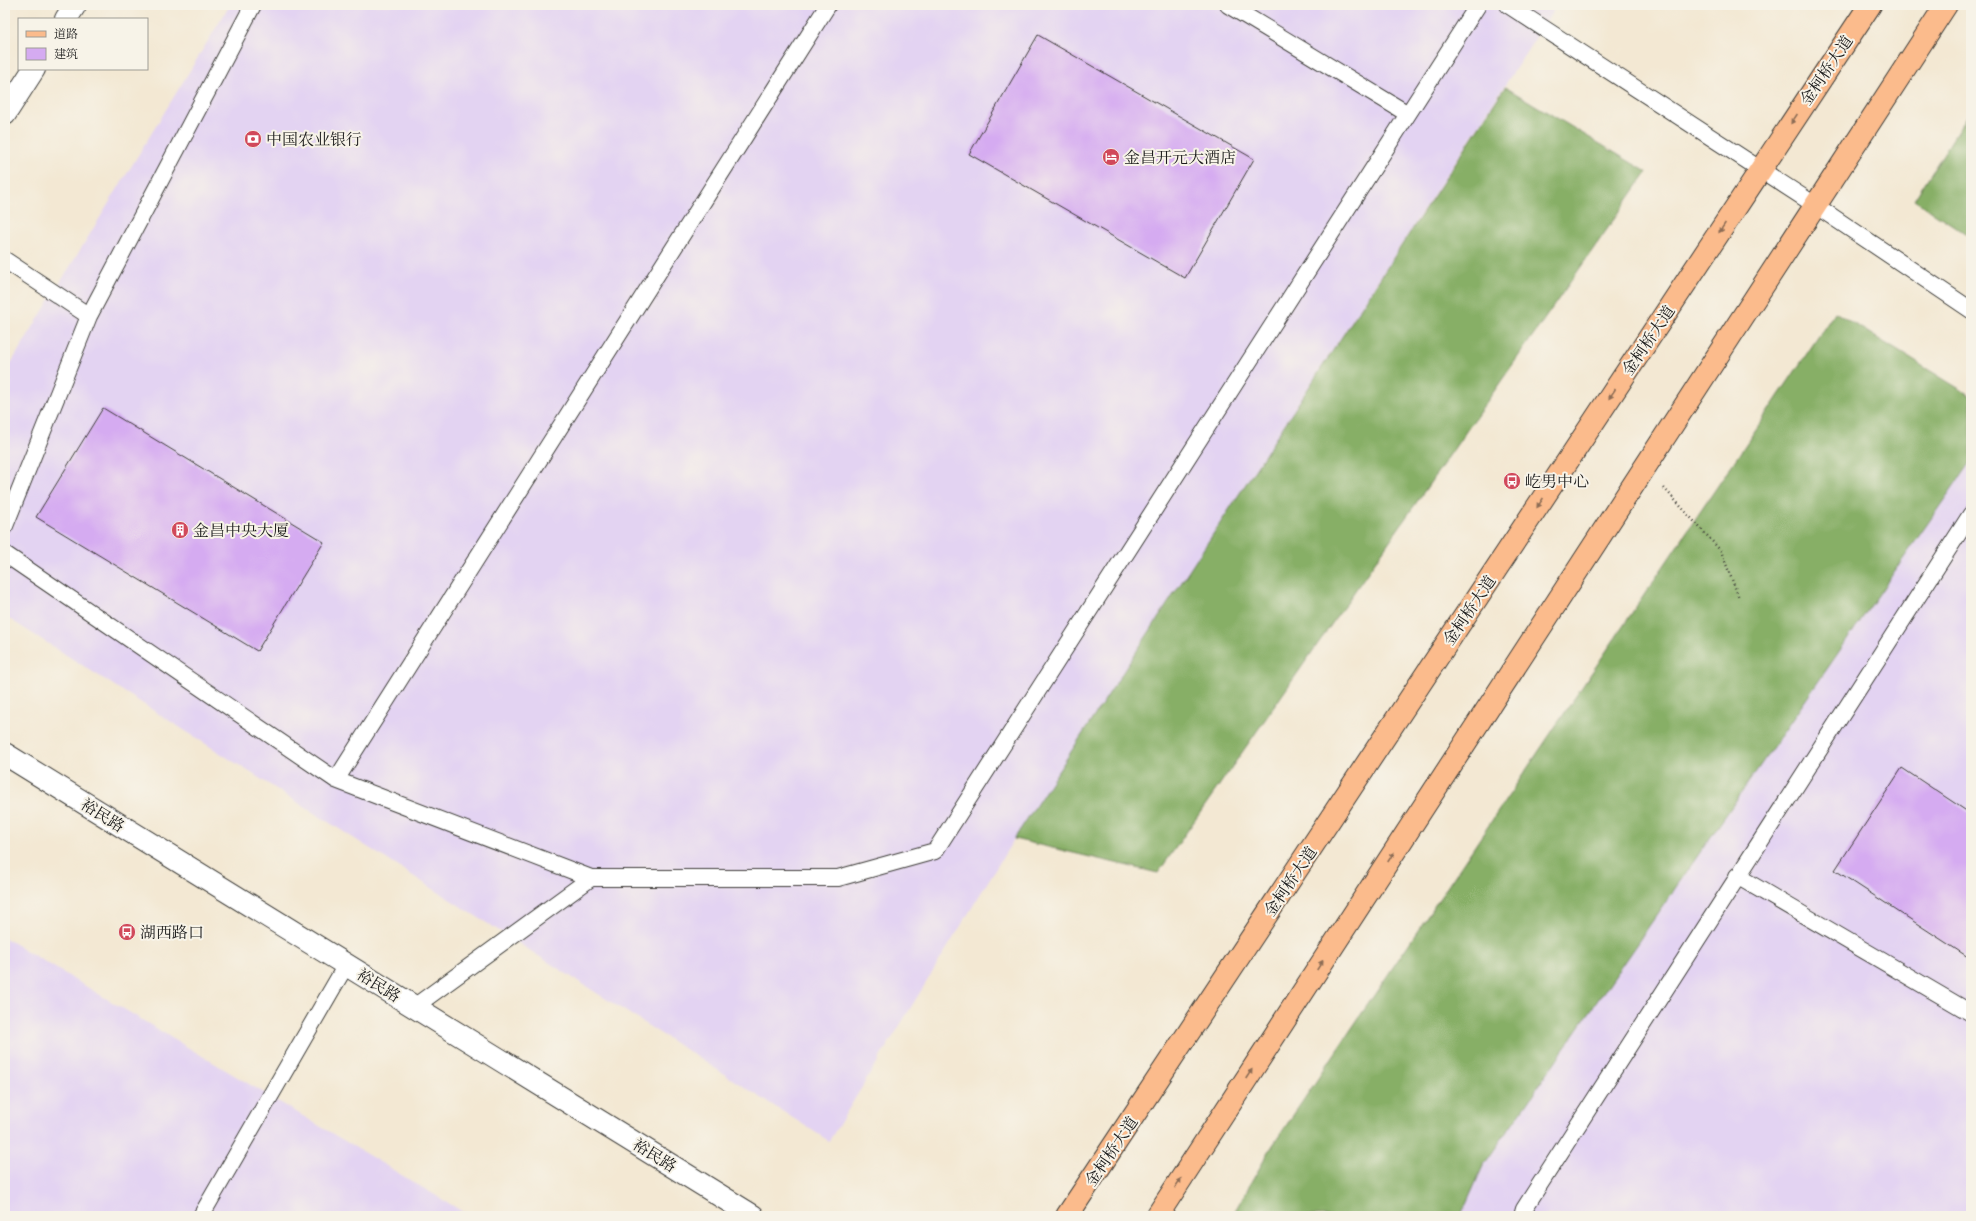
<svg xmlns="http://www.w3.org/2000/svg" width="1976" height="1221" font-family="Alegreya,'Noto Serif SC',serif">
	<rect width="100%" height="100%" fill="#f7f3e8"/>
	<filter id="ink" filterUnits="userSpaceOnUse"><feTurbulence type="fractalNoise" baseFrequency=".025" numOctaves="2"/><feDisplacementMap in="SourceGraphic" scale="8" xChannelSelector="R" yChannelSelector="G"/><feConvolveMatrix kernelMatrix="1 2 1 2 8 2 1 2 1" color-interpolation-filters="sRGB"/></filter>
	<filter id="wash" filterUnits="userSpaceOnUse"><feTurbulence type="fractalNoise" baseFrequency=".012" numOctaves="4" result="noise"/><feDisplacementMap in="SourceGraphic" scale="16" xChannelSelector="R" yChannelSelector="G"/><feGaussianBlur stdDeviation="0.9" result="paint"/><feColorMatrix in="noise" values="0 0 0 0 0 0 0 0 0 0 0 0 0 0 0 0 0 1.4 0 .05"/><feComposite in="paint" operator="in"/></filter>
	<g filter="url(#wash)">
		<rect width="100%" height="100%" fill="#f3e8d3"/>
		<!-- built -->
		<path fill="#e3d3f2" d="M230,5H1557L1014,839L829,1141L5,616V373Z
			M1971,461V1216H1461L1483,1166Z
			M5,938L470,1216H5Z"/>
		<!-- forest -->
		<path fill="#87af66" stroke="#526641" d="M1505,87L1647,172L1158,873L1014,839Z
			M1971,110V237L1914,200Z
			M1835,312L1971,396V461L1483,1166L1461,1216H1232L1271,1148Z"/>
		<g id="blocks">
			<!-- building -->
			<path fill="#d5abf1" d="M1038,35L1254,159L1185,278L969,154Z
				M103,408L324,542L257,651L36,517Z
				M1902,768L1971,814V959L1835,870Z"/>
		</g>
	</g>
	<g filter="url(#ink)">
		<use href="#blocks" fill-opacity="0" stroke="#3c3b37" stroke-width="1"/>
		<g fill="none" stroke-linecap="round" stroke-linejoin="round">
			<defs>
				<path id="service" d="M1228,5L1408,114
					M1508,5L1815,205L1971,310
					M5,260L89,316
					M5,526L89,316L253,5
					M5,554L336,780L591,878H838L935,851L1478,5
					M336,780L828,5
					M1737,876L1971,1013
					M414,1007L591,878
					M201,1216L346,965
					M1522,1216L1524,1209L1971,514"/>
				<path id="tertiary" d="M66,19L75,5
					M5,114L34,69
					M5,754L753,1216"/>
				<path id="primary" d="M1067,1216L1870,5
					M1157,1216L1946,5"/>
			</defs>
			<!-- service casing -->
			<use href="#service" stroke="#3c3b37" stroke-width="18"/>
			<!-- tertiary casing -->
			<use href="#tertiary" stroke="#3c3b37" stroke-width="24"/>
			<!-- primary casing -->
			<use href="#primary" stroke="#3c3b37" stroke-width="24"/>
			<!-- path -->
			<path stroke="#3c3b37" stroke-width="2.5" stroke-dasharray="1 3" stroke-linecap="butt" d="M1664,488L1721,551L1739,598"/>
			<!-- service -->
			<use href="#service" stroke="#fff" stroke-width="16"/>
			<!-- tertiary -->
			<use href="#tertiary" stroke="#fff" stroke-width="22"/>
			<!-- primary -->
			<use href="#primary" stroke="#fbbb8c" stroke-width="22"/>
		</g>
		<!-- one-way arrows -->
		<defs><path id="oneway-solid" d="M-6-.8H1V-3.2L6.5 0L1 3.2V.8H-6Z"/></defs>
		<g fill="#8c6c54">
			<use href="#oneway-solid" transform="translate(1794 119) rotate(124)"/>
			<use href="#oneway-solid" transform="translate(1722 228) rotate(124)"/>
			<use href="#oneway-solid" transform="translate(1612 394) rotate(124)"/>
			<use href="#oneway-solid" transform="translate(1540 503) rotate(124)"/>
			<use href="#oneway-solid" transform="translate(1391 857) rotate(-57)"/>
			<use href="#oneway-solid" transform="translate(1320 965) rotate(-57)"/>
			<use href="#oneway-solid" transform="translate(1249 1074) rotate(-57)"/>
			<use href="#oneway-solid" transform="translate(1178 1183) rotate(-57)"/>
		</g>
	</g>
	<!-- icons -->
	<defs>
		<symbol id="bank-disc" viewBox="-11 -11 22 22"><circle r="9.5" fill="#d1495b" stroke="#f7f3e8"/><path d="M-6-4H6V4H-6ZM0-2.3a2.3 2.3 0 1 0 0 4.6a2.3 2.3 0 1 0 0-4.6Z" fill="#fff"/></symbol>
		<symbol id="hotel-disc" viewBox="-11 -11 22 22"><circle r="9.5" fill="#d1495b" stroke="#f7f3e8"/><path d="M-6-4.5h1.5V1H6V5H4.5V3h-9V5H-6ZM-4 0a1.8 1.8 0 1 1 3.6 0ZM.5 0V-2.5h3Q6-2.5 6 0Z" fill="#fff"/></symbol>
		<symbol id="bus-disc" viewBox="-11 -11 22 22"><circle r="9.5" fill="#d1495b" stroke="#f7f3e8"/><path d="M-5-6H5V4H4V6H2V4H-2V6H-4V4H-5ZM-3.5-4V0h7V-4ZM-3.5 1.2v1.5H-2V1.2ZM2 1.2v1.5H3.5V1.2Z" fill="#fff"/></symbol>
		<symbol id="building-disc" viewBox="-11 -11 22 22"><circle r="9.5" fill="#d1495b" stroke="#f7f3e8"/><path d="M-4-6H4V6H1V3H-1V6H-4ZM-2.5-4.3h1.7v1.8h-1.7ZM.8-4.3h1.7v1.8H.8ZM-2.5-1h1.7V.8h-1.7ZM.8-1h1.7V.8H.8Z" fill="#fff"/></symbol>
	</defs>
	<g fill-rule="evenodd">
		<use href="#bank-disc" x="243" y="129" width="20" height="20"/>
		<use href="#hotel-disc" x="1101" y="147" width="20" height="20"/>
		<use href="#bus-disc" x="1502" y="471" width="20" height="20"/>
		<use href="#building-disc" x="170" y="520" width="20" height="20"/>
		<use href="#bus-disc" x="117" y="922" width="20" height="20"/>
	</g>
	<g text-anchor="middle" stroke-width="4" stroke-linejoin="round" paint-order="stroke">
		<!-- street labels -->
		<g font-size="16" fill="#1c1c1c" stroke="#f7f3e8">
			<text transform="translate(1826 70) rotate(-56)" y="6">金柯桥大道</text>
			<text transform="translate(1648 340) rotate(-56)" y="6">金柯桥大道</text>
			<text transform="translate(1469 610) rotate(-56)" y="6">金柯桥大道</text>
			<text transform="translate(103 815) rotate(32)" y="6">裕民路</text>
			<text transform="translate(1290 881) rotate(-56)" y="6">金柯桥大道</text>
			<text transform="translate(379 985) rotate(32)" y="6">裕民路</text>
			<text transform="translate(1111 1151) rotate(-56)" y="6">金柯桥大道</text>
			<text transform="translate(655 1155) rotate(32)" y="6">裕民路</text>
		</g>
		<!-- poi labels -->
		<g font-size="16" fill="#1c1c1c" stroke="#f7f3e8" text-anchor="start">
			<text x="266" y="145">中国农业银行</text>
			<text x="1124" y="163">金昌开元大酒店</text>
			<text x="1525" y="487">屹男中心</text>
			<text x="193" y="536">金昌中央大厦</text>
			<text x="140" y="938">湖西路口</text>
		</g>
	</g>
	<!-- margin -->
	<rect width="1976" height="1221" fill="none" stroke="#f7f3e8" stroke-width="20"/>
	<!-- legend -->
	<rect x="18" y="18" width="130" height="52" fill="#f7f3e8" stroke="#9f9d96"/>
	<rect x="26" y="31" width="20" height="6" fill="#fbbb8c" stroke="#9f9d96"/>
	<text x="54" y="38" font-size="12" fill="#1c1c1c">道路</text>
	<rect x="26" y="48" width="20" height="12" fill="#d5abf1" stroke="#9f9d96"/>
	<text x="54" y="58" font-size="12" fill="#1c1c1c">建筑</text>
</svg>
